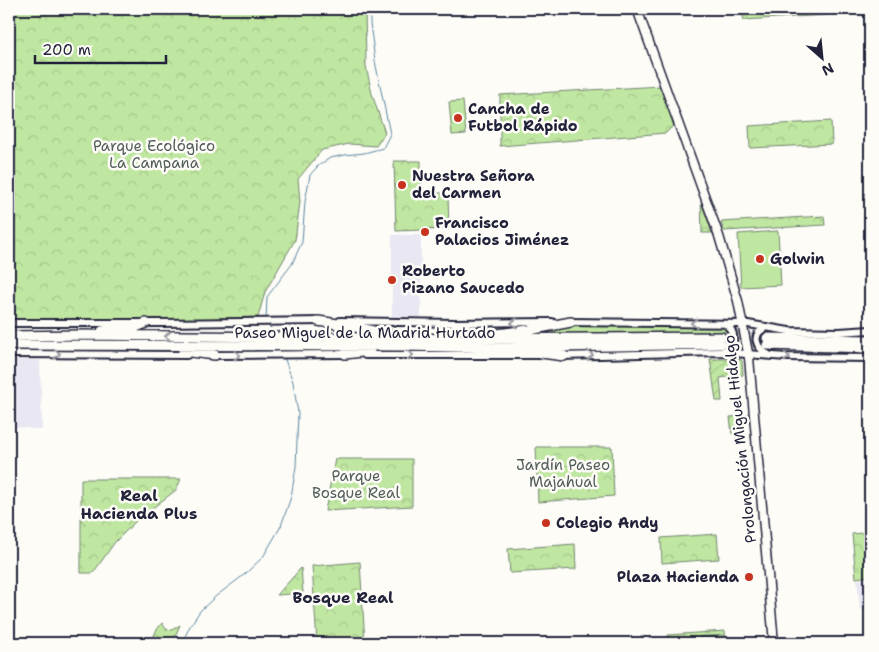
<svg xmlns="http://www.w3.org/2000/svg" width="879" height="652" font-family="'Shantell Sans',sans-serif">
	<defs>
		<pattern id="park-crowns" width="20" height="18" patternUnits="userSpaceOnUse" patternTransform="scale(1.25)"><rect width="20" height="18" fill="#c0e7a1"/><path d="M2 6a3 3 0 1 1 6 0M12 15a3 3 0 1 1 6 0" fill="none" stroke="#a5c68c"/></pattern>
		<pattern id="garden-furrows" width="10" height="10" patternUnits="userSpaceOnUse" patternTransform="scale(1.25)"><rect width="10" height="10" fill="#c0e7a1"/><path d="M-1 1l2-2M0 10L10 0M9 11l2-2" fill="none" stroke="#a5c68c"/></pattern>
	</defs>
	<rect width="100%" height="100%" fill="#fdfcf7"/>
	<filter id="ink" filterUnits="userSpaceOnUse"><feTurbulence type="fractalNoise" baseFrequency=".02" numOctaves="2"/><feDisplacementMap in="SourceGraphic" scale="10" xChannelSelector="R" yChannelSelector="G"/><feConvolveMatrix kernelMatrix="1 2 1 2 8 2 1 2 1" color-interpolation-filters="sRGB"/></filter>
	<g filter="url(#ink)">
		<!-- built -->
		<path fill="#e8e7f2" d="M392,235H421V317H392Z
			M9,360H40L42,430L9,426Z
			M870,578V609L860,610L857,579Z"/>
		<!-- grass -->
		<path fill="#c0e7a1" stroke="#71846e" d="M463,101L466,134L452,135L449,102Z
			M778,231L781,285L741,287L738,234Z
			M569,324L722,325L728,330L729,332L509,335Z"/>
		<!-- park -->
		<path fill="url(#park-crowns)" stroke="#71846e" d="M9,9H365L366,66L372,94L385,133L376,146L349,144L322,150L298,179L300,202L295,240L265,292L258,317L133,321L9,319Z
			M735,9H825L826,15L744,20L742,13Z
			M661,86L674,125L666,133L500,146V95Z
			M831,121L832,144L750,148L749,126Z
			M394,161H421V193H448L449,229L396,231Z
			M701,201L712,233H702Z
			M824,216L825,225L724,231L721,222Z
			M536,447H612L614,496L538,502Z
			M335,459H412V506L325,511Z
			M81,479H181L176,490L137,520L115,542L93,573H81Z
			M870,532V576L856,578L852,534Z
			M717,534L719,559L662,563L661,538Z
			M575,544L576,569L510,573L508,549Z
			M360,562L365,643H317L312,566Z
			M301,568L303,593L277,595Z
			M162,623L166,629L172,630L180,625L172,643H151L156,631Z
			M725,631L726,643H668V635Z"/>
		<!-- garden -->
		<path fill="url(#garden-furrows)" stroke="#71846e" d="M710,359H740L742,361L743,375L720,378L722,401H716Z
			M741,416L742,433L732,434L730,417Z
			M724,635V643H698V640H700V637Z"/>
		<g fill="none" stroke-linecap="round" stroke-linejoin="round">
			<!-- stream -->
			<path stroke="#5a859f" stroke-width="1" d="M266,320L267,297L292,264L302,242L305,202L310,175L318,166L330,158L345,155L364,153L383,148L390,134L375,61L370,23V9
				M268,323L273,333
				M182,643L190,626L200,611L216,596L244,575L263,557L281,526L291,497L296,467L298,413L293,382L284,357"/>
			<!-- highway-tunnel -->
			<path stroke="#d1d0d1" stroke-width="9" stroke-dasharray="9 4.5" stroke-linecap="butt" d="M721,337L767,338
				M721,344L766,345"/>
			<defs>
				<path id="minor" d="M340,321L455,323L552,322
					M567,322L748,324L789,331L839,332L870,330
					M9,323H161L322,321
					M767,327C750,334 756,348 769,355
					M721,352C736,347 737,332 725,324
					M9,354L187,355
					M212,355L347,354
					M365,355H540
					M560,356L720,352L787,357L870,358"/>
				<path id="major" d="M637,9L719,236L738,301L749,358L774,643"/>
				<path id="highway" d="M318,321L351,326L391,335
					M102,331L136,327L146,323
					M497,334L529,330L571,322
					M9,336L81,335L478,339L721,337
					M767,338L870,340
					M9,345L401,346L504,348L721,344
					M767,345L870,348
					M183,351L215,355
					M534,352L564,356
					M345,354L370,351"/>
			</defs>
			<!-- minor casing -->
			<use href="#minor" stroke="#22223b" stroke-width="10"/>
			<!-- major casing -->
			<use href="#major" stroke="#22223b" stroke-width="11"/>
			<!-- highway casing -->
			<use href="#highway" stroke="#22223b" stroke-width="12"/>
			<!-- minor -->
			<use href="#minor" stroke="#fdfcf7" stroke-width="6"/>
			<!-- major -->
			<use href="#major" stroke="#fdfcf7" stroke-width="8"/>
			<!-- highway -->
			<use href="#highway" stroke="#fdfcf7" stroke-width="9"/>
		</g>
		<!-- one-way arrows -->
		<defs><path id="oneway-chevron" d="M-2-3.5L2.5 0L-2 3.5" fill="none" stroke-width="1.6" stroke-linecap="round" stroke-linejoin="round" transform="scale(1.25)"/></defs>
		<g stroke="#9a9aa2">
			<use href="#oneway-chevron" transform="translate(514 323) rotate(180)"/>
			<use href="#oneway-chevron" transform="translate(694 323) rotate(-179)"/>
			<use href="#oneway-chevron" transform="translate(168 336) rotate(-179)"/>
			<use href="#oneway-chevron" transform="translate(57 354)"/>
			<use href="#oneway-chevron" transform="translate(237 355)"/>
			<use href="#oneway-chevron" transform="translate(410 355)"/>
			<use href="#oneway-chevron" transform="translate(590 355) rotate(-1)"/>
			<use href="#oneway-chevron" transform="translate(787 357) rotate(3)"/>
		</g>
	</g>
	<!-- markers -->
	<g fill="#c8321e" stroke="#fdfcf7" stroke-width="2">
		<circle cx="458" cy="118" r="5"/>
		<circle cx="402" cy="185" r="5"/>
		<circle cx="425" cy="232" r="5"/>
		<circle cx="760" cy="259" r="5"/>
		<circle cx="392" cy="280" r="5"/>
		<circle cx="546" cy="523" r="5"/>
		<circle cx="749" cy="577" r="5"/>
	</g>
	<g text-anchor="middle" stroke-width="5" stroke-linejoin="round" paint-order="stroke">
		<!-- poi labels -->
		<g font-size="15" font-weight="bold" fill="#22223b" stroke="#fdfcf7" text-anchor="start">
			<text x="468" y="114">Cancha de<tspan x="468" dy="17">Futbol Rápido</tspan></text>
			<text x="412" y="181">Nuestra Señora<tspan x="412" dy="17">del Carmen</tspan></text>
			<text x="435" y="228">Francisco<tspan x="435" dy="17">Palacios Jiménez</tspan></text>
			<text x="770" y="264">Golwin</text>
			<text x="402" y="276">Roberto<tspan x="402" dy="17">Pizano Saucedo</tspan></text>
			<text x="556" y="528">Colegio Andy</text>
			<text x="739" y="582" text-anchor="end">Plaza Hacienda</text>
		</g>
		<!-- park labels -->
		<g font-size="15" fill="#515d5a" stroke="#fdfcf7">
			<text x="154" y="151">Parque Ecológico<tspan x="154" dy="17">La Campana</tspan></text>
			<text x="563" y="470">Jardín Paseo<tspan x="563" dy="17">Majahual</tspan></text>
			<text x="356" y="481">Parque<tspan x="356" dy="17">Bosque Real</tspan></text>
		</g>
		<!-- street labels -->
		<g font-size="15" fill="#22223b" stroke="#fdfcf7">
			<text x="365" y="338">Paseo Miguel de la Madrid Hurtado</text>
			<text transform="translate(740 439) rotate(-96)" y="5">Prolongación Miguel Hidalgo</text>
		</g>
		<!-- neighbourhood labels -->
		<g font-size="16" font-weight="bold" fill="#22223b" stroke="#fdfcf7">
			<text x="139" y="501">Real<tspan x="139" dy="18">Hacienda Plus</tspan></text>
			<text x="343" y="603">Bosque Real</text>
		</g>
	</g>
	<!-- margin -->
	<rect width="879" height="652" fill="none" stroke="#fdfcf7" stroke-width="30"/>
	<rect x="15" y="15" width="849" height="622" fill="none" stroke="#22223b" stroke-width="2" filter="url(#ink)"/>
	<!-- north arrow -->
	<g transform="translate(822 58) rotate(153)" stroke="#fdfcf7" stroke-width="4" paint-order="stroke">
	<path d="M0-4L9 19L0 12L-9 19Z" fill="#22223b"/>
	<text y="-8" font-size="14" font-weight="bold" text-anchor="middle" fill="#22223b">N</text>
	</g>
	<!-- scale -->
	<path d="M35 55v8h131v-8" fill="none" stroke="#22223b" stroke-width="2.5"/>
	<text x="42" y="55" font-size="15" fill="#22223b" stroke="#fdfcf7" stroke-width="4" paint-order="stroke">200 m</text>
</svg>
